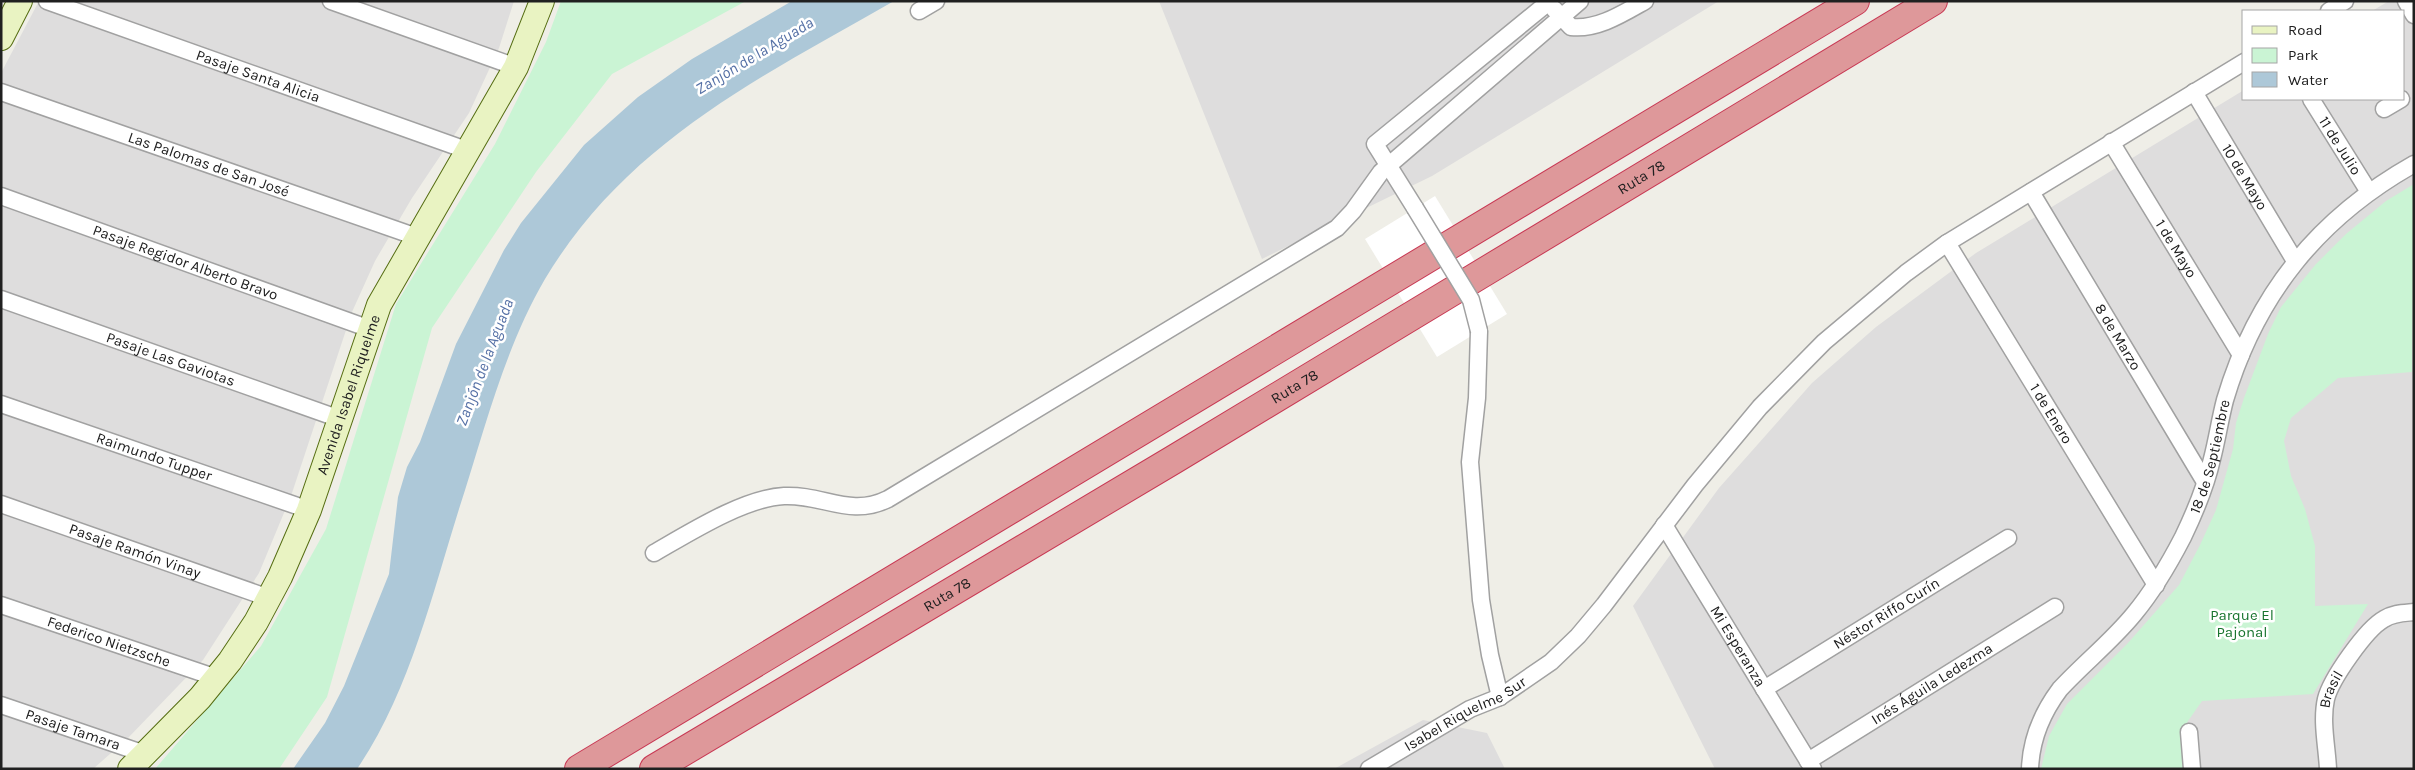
<svg xmlns="http://www.w3.org/2000/svg" width="2415" height="770" font-family="Karla,sans-serif">
	<rect width="100%" height="100%" fill="#efeee7"/>
	<!-- residential -->
	<path fill="#dedddd" d="M39,1H514L499,48L469,113L412,198L375,261L352,312L291,496L259,573L203,660L128,738L93,769H1V73Z
		M1159,1H1719L1432,176L1262,259Z
		M2389,1H2414V769H1715L1633,606L1719,488L1812,383L1876,327L1976,253L2244,90V99H2404V11H2372Z
		M1423,720L1487,733L1505,769H1334Z"/>
	<!-- park -->
	<path fill="#caf4d4" d="M561,1H746L612,74L536,172L432,328L327,697L279,769H155L261,646L326,529L396,304L495,144L546,42Z
		M2414,184L2412,372L2338,378L2291,418L2284,441L2291,476L2305,509L2315,546V606L2368,604L2313,694L2202,701L2181,731L2183,769H2041L2049,736L2067,704L2128,643L2179,585L2200,545L2216,510L2233,449L2236,423L2244,398L2268,334L2281,307L2316,264L2346,234L2386,201Z"/>
	<!-- water -->
	<path fill="#adc8d8" d="M792,1H894C761,77 627,142 545,279C504,349 484,432 459,509C432,595 409,693 357,769H293L325,723L344,686L389,574L398,497L407,467L420,442L456,344L504,250L521,223L584,145L638,97L692,59Z"/>
	<!-- pier -->
	<path fill="#fff" d="M1435,196L1507,314L1437,357L1365,239Z"/>
	<g fill="none" stroke-linecap="round" stroke-linejoin="round">
		<defs>
			<g id="street">
				<path id="s1" d="M47,1L469,151"/>
				<path d="M331,1L516,67"/>
				<path d="M2406,1L2414,15"/>
				<path d="M1554,9L1571,27C1597,30 1622,14 1645,1"/>
				<path d="M919,11L936,1"/>
				<path d="M2329,11L2345,1"/>
				<path id="s2" d="M1,92L417,237"/>
				<path id="s3" d="M2194,92L2295,261"/>
				<path id="s4" d="M2311,99L2369,192"/>
				<path d="M2384,109L2401,99"/>
				<path id="s5" d="M2111,142L2241,355"/>
				<path id="s6" d="M2031,192L2205,482"/>
				<path id="s7" d="M1,196L370,329"/>
				<path d="M1415,208L1375,144L1550,1"/>
				<path id="s8" d="M1947,243L2156,585"/>
				<path id="s9" d="M1,299L340,419"/>
				<path d="M1479,331L1477,398L1470,462L1481,600L1490,655L1500,697"/>
				<path id="s10" d="M1,404L309,510"/>
				<path id="s11" d="M1,504L269,598"/>
				<path id="s12" d="M1664,525L1813,769"/>
				<path d="M654,553C689,533 744,498 784,496C823,494 850,518 888,499L1337,228L1353,211L1381,172L1580,1"/>
				<path id="s13" d="M1,605L217,678"/>
				<path id="s14" d="M1764,689L2008,538"/>
				<path id="s15" d="M1,705L145,754"/>
				<path d="M2189,732L2192,769"/>
				<path id="s16" d="M1808,761L2055,607"/>
				<path id="s17" d="M1369,769L1470,709L1500,697L1551,662L1578,636L1604,605L1695,485L1760,407L1824,342L1906,273L1947,243L2244,62"/>
				<path id="s18" d="M2030,769C2031,738 2042,713 2060,689C2084,663 2112,641 2134,614C2154,590 2169,564 2183,537C2195,512 2206,486 2212,459C2217,440 2220,419 2225,400C2256,295 2318,218 2414,164"/>
				<path id="s19" d="M2328,769C2327,747 2321,721 2326,699C2331,679 2366,629 2384,619C2393,613 2404,613 2414,612"/>
			</g>
			<g id="secondary">
				<path d="M1,38L20,1"/>
				<path id="s20" d="M130,769L200,698L230,661L256,622L280,577L309,510L379,305L516,67L542,1"/>
			</g>
			<g id="highway">
				<path d="M579,769L1855,1"/>
				<path id="s21" d="M654,769L1173,460L1933,1"/>
			</g>
		</defs>
		<!-- street casing -->
		<use href="#street" stroke="#a1a1a1" stroke-width="19"/>
		<!-- secondary casing -->
		<use href="#secondary" stroke="#556d11" stroke-width="26"/>
		<!-- highway casing -->
		<use href="#highway" stroke="#c83954" stroke-width="30"/>
		<!-- street -->
		<use href="#street" stroke="#fff" stroke-width="16"/>
		<!-- secondary -->
		<use href="#secondary" stroke="#e9f3c2" stroke-width="24"/>
		<!-- highway -->
		<use href="#highway" stroke="#de989a" stroke-width="28"/>
		<defs>
			<path id="street-bridge" d="M1415,208L1471,300L1479,331"/>
		</defs>
		<!-- street-bridge casing -->
		<use href="#street-bridge" stroke="#a1a1a1" stroke-width="19" stroke-linecap="butt"/>
		<!-- street-bridge -->
		<use href="#street-bridge" stroke="#fff" stroke-width="16"/>
	</g>
	<g text-anchor="middle" stroke-width="5" stroke-linejoin="round" paint-order="stroke">
		<!-- street labels -->
		<g font-size="15" fill="#202020" stroke="#fff">
			<text dy="5" stroke="none"><textPath href="#s1" startOffset="224">Pasaje Santa Alicia</textPath></text>
			<text dy="5" stroke="none"><textPath href="#s4" startOffset="55">11 de Julio</textPath></text>
			<text dy="5" stroke="none"><textPath href="#s2" startOffset="220">Las Palomas de San José</textPath></text>
			<text dy="5" stroke="none"><textPath href="#s21" startOffset="1151">Ruta 78</textPath></text>
			<text dy="5" stroke="none"><textPath href="#s3" startOffset="99">10 de Mayo</textPath></text>
			<text dy="5" stroke="none"><textPath href="#s5" startOffset="125">1 de Mayo</textPath></text>
			<text dy="5" stroke="none"><textPath href="#s7" startOffset="196">Pasaje Regidor Alberto Bravo</textPath></text>
			<text dy="5" stroke="none"><textPath href="#s6" startOffset="169">8 de Marzo</textPath></text>
			<text dy="5" stroke="none"><textPath href="#s9" startOffset="180">Pasaje Las Gaviotas</textPath></text>
			<text dy="5" stroke="none"><textPath href="#s21" startOffset="746">Ruta 78</textPath></text>
			<text dy="5" stroke="none"><textPath href="#s20" startOffset="440">Avenida Isabel Riquelme</textPath></text>
			<text dy="5" stroke="none"><textPath href="#s8" startOffset="200">1 de Enero</textPath></text>
			<text dy="5" stroke="none"><textPath href="#s18" startOffset="369">18 de Septiembre</textPath></text>
			<text dy="5" stroke="none"><textPath href="#s10" startOffset="162">Raimundo Tupper</textPath></text>
			<text dy="5" stroke="none"><textPath href="#s11" startOffset="142">Pasaje Ramón Vinay</textPath></text>
			<text dy="5" stroke="none"><textPath href="#s21" startOffset="341">Ruta 78</textPath></text>
			<text dy="5" stroke="none"><textPath href="#s14" startOffset="144">Néstor Riffo Curín</textPath></text>
			<text dy="5" stroke="none"><textPath href="#s13" startOffset="114">Federico Nietzsche</textPath></text>
			<text dy="5" stroke="none"><textPath href="#s12" startOffset="142">Mi Esperanza</textPath></text>
			<text dy="5" stroke="none"><textPath href="#s16" startOffset="146">Inés Águila Ledezma</textPath></text>
			<text dy="5" stroke="none"><textPath href="#s19" startOffset="81">Brasil</textPath></text>
			<text dy="5" stroke="none"><textPath href="#s17" startOffset="111">Isabel Riquelme Sur</textPath></text>
			<text dy="5" stroke="none"><textPath href="#s15" startOffset="76">Pasaje Tamara</textPath></text>
		</g>
		<!-- park labels -->
		<g font-size="15" fill="#18742e" stroke="#fff">
			<text x="2242" y="620">Parque El<tspan x="2242" dy="17">Pajonal</tspan></text>
		</g>
		<!-- water labels -->
		<g font-size="16" font-style="italic" fill="#5671a6" stroke="#fff">
			<text transform="translate(754 55) rotate(-31)" y="6">Zanjón de la Aguada</text>
			<text transform="translate(484 362) rotate(-69)" y="6">Zanjón de la Aguada</text>
		</g>
	</g>
	<!-- border -->
	<rect width="2415" height="770" fill="none" stroke="#202020" stroke-width="5"/>
	<!-- legend -->
	<rect x="2242" y="10" width="162" height="90" fill="#ffffff" stroke="#a6a6a6"/>
	<rect x="2252" y="26" width="25" height="8" fill="#e9f3c2" stroke="#a6a6a6"/>
	<text x="2288" y="35" font-size="15" fill="#202020">Road</text>
	<rect x="2252" y="48" width="25" height="15" fill="#caf4d4" stroke="#a6a6a6"/>
	<text x="2288" y="60" font-size="15" fill="#202020">Park</text>
	<rect x="2252" y="72" width="25" height="15" fill="#adc8d8" stroke="#a6a6a6"/>
	<text x="2288" y="85" font-size="15" fill="#202020">Water</text>
</svg>
